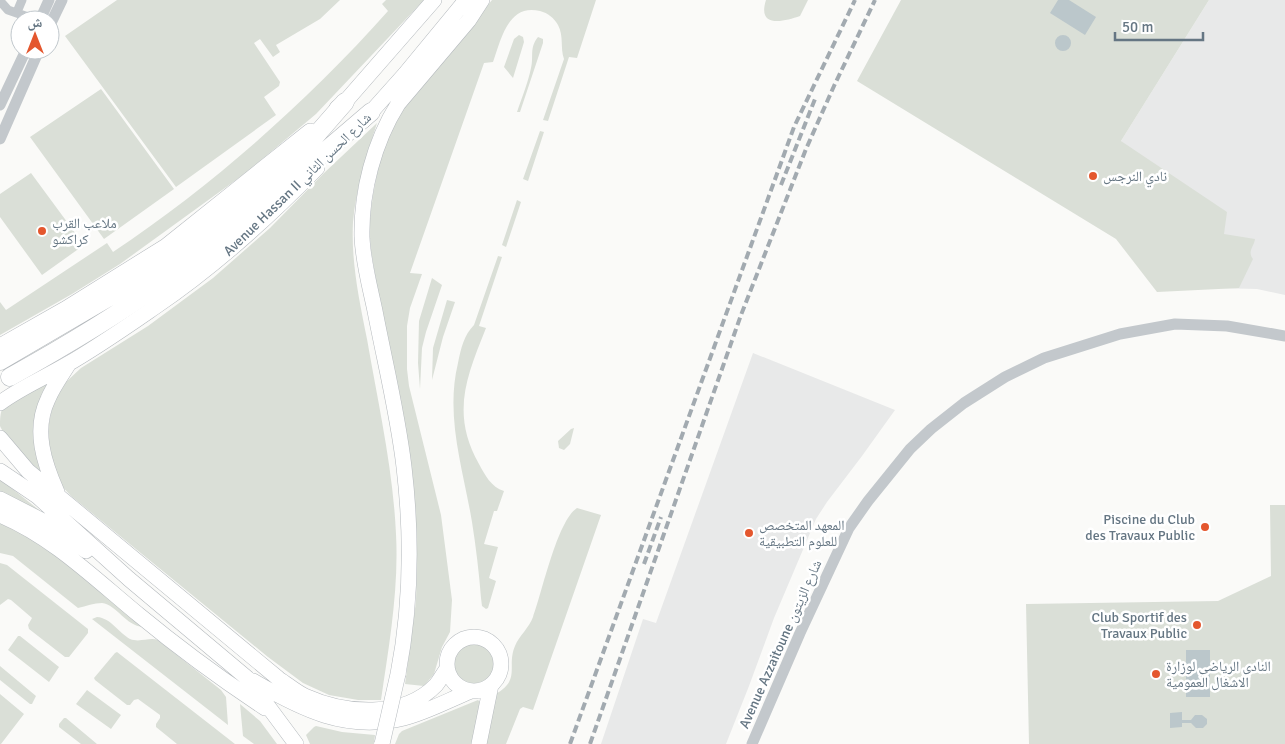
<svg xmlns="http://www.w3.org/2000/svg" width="1285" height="744" font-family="Signika,'Noto Naskh Arabic',sans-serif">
	<rect width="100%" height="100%" fill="#fafaf8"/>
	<!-- built -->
	<path fill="#e8e9e9" d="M1209,0H1285V295L1257,289L1215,288L1121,141Z
		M753,353L895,410L862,456L827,502L816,519L774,618L749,686L726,744H601L643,619L656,623Z"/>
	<!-- green -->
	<path fill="#dadfd7" d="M117,0H340L320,19L276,45L280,52L273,57L260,39L254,43L280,82L279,86L264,97L276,115L176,187L65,36Z
		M386,0H424L316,114L247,172L120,264L72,294L0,335V302L6,310L107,243L113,252C213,185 308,101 388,11L382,4Z
		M492,0H596L577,58L569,57L548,121L543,120L564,59C560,48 564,36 558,25C554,18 548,13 540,11C508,3 501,40 493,62L484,63L410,273L422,274L410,308L407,326V369L409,386L441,515L452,600L450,632L442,647L434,674L424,686L405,684L416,601L417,554L416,527L408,447L380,306L371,250L369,226L373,195L379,164L387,139L399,116L415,93Z
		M766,0H808L800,16C783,22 757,28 766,0Z
		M901,0H1209L1121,141L1227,212L1224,234L1255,239C1254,247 1247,251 1253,259L1239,288L1157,292L1116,239L857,81Z
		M519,35L523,37L524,42L513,78L504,67L514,39Z
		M538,37L543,39V43L520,112H517C522,97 528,83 531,68C534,57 529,48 538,37Z
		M101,89L174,189L104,239L30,137Z
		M377,123C367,155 356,188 353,222C351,262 359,299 367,339C378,403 393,468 396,534C399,589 389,646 381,700H358L329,695L303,683L268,657L71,496L58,482L51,464L47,433L53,404L66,382L81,368L148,326L213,278L270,228L323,174Z
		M540,131L544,132L528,181L523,179Z
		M31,173L84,245L42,275L0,217V194Z
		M517,200L521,202L506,247L502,245Z
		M498,256L502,257L479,326L486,328C466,378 451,414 479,464C485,475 491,487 504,491L497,511H494L484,544L498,547L489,578L496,581L488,608L486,609L482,606L481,598C479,573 476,547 472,522C463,468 445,417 458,363C461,348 464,335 474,325Z
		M432,278L442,285L426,332L422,348L420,389L418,363L419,321Z
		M447,300L455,302L443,337L432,380L433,348Z
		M54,380L43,398L45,477C35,469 4,436 0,426C0,421 0,412 3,407Z
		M574,428L570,444L564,450L559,448L558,441L571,429Z
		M0,479L63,529L0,493Z
		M1270,505H1285V744H1029L1026,604L1218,601L1271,576Z
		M577,508L601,515L533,710L523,707L520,709L506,744H486L494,695C522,680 506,667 515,646C519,636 529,628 533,617C542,593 557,521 577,508Z
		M0,521L55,552L143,627C126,626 117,605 102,603C94,603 86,606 78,608L13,556L0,553Z
		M0,563L7,565L88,629V633L69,657H65L29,629L28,625L32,618L11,600L8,599L0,605Z
		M97,617C111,618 119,633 130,639C140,643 149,637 158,640L221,690L226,697L228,725L92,619Z
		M18,636H20L59,667L49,682L8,650Z
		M453 664a21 21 0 1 1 42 0a21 21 0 1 1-42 0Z
		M117,652L235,744H177L156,727V724L160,718V715L138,699L134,700L130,705H127L95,680L94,678L115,653Z
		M0,666L36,696L32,704H30L0,680Z
		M87,690L121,715L111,729L76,704Z
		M0,694L24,714L1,744H0Z
		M478,700L480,702L472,744H395L399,734L402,731Z
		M240,704L260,721L277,744H254L243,736Z
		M64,718H66L97,744H81L59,727V724Z
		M316,726L342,732L375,735L374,744H310L306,735L314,727Z"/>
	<!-- water -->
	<path fill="#bbc7cb" d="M1058,0H1069L1096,17L1085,35L1050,13Z
		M1055 43a8 8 0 1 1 16 0a8 8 0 1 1-16 0Z
		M1186,650H1210V697H1186Z
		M1182,712V720H1191L1195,715H1202L1207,719V724L1203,728H1196L1191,723H1182V727L1170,728V713Z"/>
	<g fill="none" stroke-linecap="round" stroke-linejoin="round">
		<defs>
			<path id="trunk" d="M337,108L345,102L434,0
				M364,120L405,74L466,0
				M0,346L65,309L166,246L310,131
				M0,403C20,388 44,378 66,365C96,348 126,327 155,307C214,267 267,219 317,168
				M0,438L28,471L279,679C287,684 296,692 305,696C345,714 403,719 436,685C440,680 443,674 447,669
				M0,471L37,496L129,579L247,678L296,744
				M57,492C44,463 33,430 48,399C53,387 61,376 68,365
				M0,499L47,523L86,551
				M0,515C53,537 95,579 139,615C179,648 221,679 265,708
				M447 664a27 27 0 1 1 54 0a27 27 0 1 1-54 0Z
				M398,674C411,607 412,535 404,467C398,415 385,363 375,311C370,287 363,262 362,237C361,192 374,142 398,104L469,20L482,0
				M253,681C301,709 346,732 404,718C427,712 449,700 471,691
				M479,744L491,685"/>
			<path id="motorway" d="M0,361L140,279L202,234L311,141L345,102
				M10,377C62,348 113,318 162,283C235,230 303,170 371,112"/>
		</defs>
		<!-- trunk casing -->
		<use href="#trunk" stroke="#b4b9bd" stroke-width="16"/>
		<!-- motorway casing -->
		<use href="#motorway" stroke="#b4b9bd" stroke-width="19"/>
		<!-- minor -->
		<path stroke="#c3c8cc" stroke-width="9" d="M0,1L8,10L37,20
			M17,12L22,0"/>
		<!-- tertiary -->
		<path stroke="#c3c8cc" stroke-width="11" d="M40,20L49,0
			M50,25L62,0
			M0,105L26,50
			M0,139L39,50
			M752,744L800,633L849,528L868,501L910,449L931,429L964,403L1005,377L1044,358L1120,334L1175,324L1227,326L1285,336"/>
		<!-- trunk -->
		<use href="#trunk" stroke="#fff" stroke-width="15"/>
		<!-- motorway -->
		<use href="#motorway" stroke="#fff" stroke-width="18"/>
		<!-- rail -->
		<path stroke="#a2aab0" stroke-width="4" stroke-dasharray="8 4" stroke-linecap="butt" d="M781,185L815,99
			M644,564L661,517
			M570,744L794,127L855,0
			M590,744L741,315L806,149L834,86L875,0"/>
		<defs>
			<path id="trunk-bridge" d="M382,744L398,674"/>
		</defs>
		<!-- trunk-bridge casing -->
		<use href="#trunk-bridge" stroke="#b4b9bd" stroke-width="16" stroke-linecap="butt"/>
		<!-- trunk-bridge -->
		<use href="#trunk-bridge" stroke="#fff" stroke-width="15"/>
	</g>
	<!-- markers -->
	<g fill="#e4572e" stroke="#fff" stroke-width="2">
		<circle cx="1093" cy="176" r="5"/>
		<circle cx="42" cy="231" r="5"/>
		<circle cx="1205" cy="527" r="5"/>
		<circle cx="749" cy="533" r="5"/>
		<circle cx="1197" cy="625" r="5"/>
		<circle cx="1156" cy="674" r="5"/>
	</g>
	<g text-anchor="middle" stroke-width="5" stroke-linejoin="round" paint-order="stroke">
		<!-- poi labels -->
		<g font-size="14" fill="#657683" stroke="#fff" text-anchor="start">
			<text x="1103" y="181">نادي النرجس</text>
			<text x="52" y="228">ملاعب القرب<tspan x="52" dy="16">كراكشو</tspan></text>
			<text x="1195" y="524" text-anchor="end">Piscine du Club<tspan x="1195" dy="16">des Travaux Public</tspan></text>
			<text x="759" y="530">المعهد المتخصص<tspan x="759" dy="16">للعلوم التطبيقية</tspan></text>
			<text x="1187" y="622" text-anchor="end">Club Sportif des<tspan x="1187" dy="16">Travaux Public</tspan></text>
			<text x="1166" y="671">النادي الرياضي لوزارة<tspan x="1166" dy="16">الاشغال العمومية</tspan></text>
		</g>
		<!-- street labels -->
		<g font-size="14" fill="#657683" stroke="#fff">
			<text transform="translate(297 184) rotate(-44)" y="5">Avenue Hassan II شارع الحسن الثاني</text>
			<text transform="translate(780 644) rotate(-66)" y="5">Avenue Azzaitoune شارع الزيتون</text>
		</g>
	</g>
	<!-- north arrow -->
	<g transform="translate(35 35)"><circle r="24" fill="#ffffff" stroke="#c1c8cd"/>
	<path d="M0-4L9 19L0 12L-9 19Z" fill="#e4572e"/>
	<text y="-8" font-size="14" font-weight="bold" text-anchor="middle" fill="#657683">ش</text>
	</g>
	<!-- scale -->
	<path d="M1115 32v8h88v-8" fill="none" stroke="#657683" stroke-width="2.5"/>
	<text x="1122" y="32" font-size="15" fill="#657683" stroke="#ffffff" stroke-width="4" paint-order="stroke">50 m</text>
</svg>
